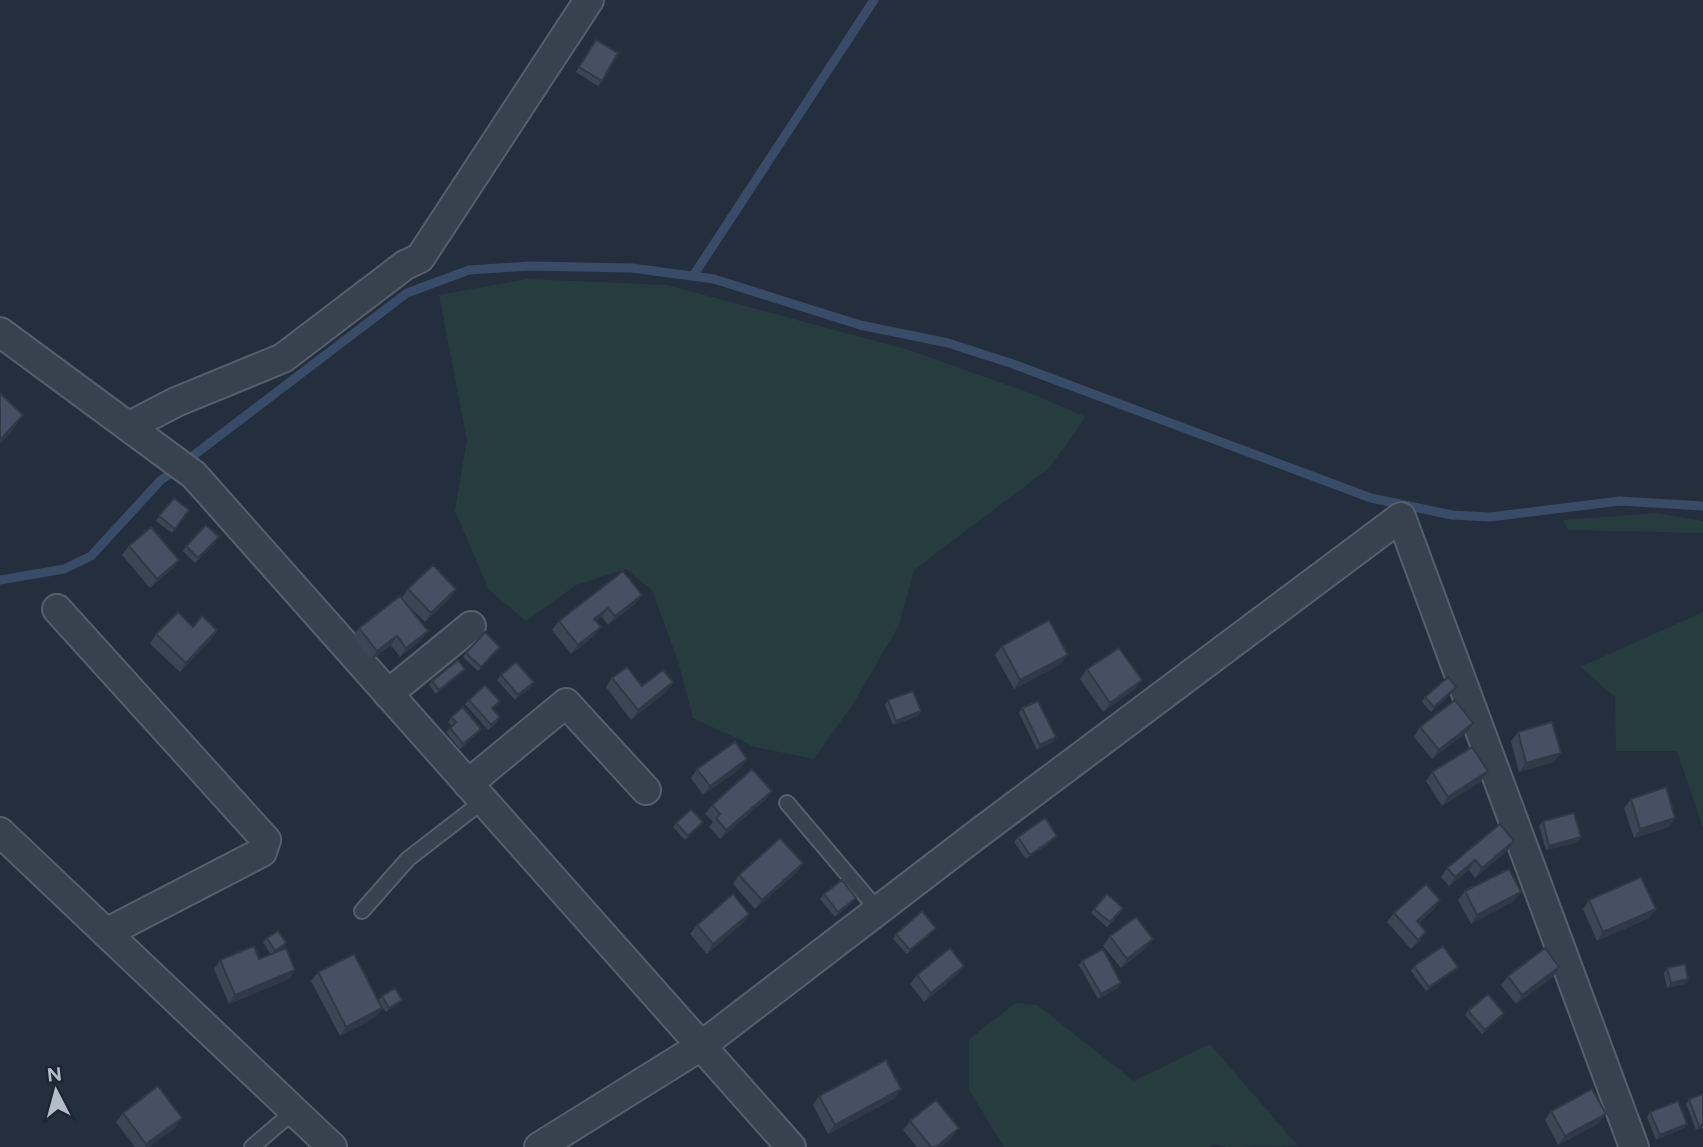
<svg xmlns="http://www.w3.org/2000/svg" width="1703" height="1147" font-family="Figtree,sans-serif">
	<rect width="100%" height="100%" fill="#242f3e"/>
	<!-- green -->
	<path fill="#263c3f" d="M527,279L667,285L909,350L1030,393L1086,417L1049,468L914,570L899,625L853,704L814,759L755,747L693,718L678,661L652,590L626,569L576,585L526,621L489,590L455,511L467,440L439,295Z
		M1657,513L1703,521V533L1568,530L1563,520Z
		M1703,612V828L1677,751H1616L1615,697L1580,667Z
		M1016,1003L1037,1005L1134,1081L1210,1044L1298,1146L1226,1147L1214,1144L1210,1147H1004L969,1090V1039Z"/>
	<g fill="none" stroke-linecap="round" stroke-linejoin="round">
		<!-- stream -->
		<path stroke="#394c67" stroke-width="9" d="M693,276L874,0
			M0,580L64,569L91,556L160,481L407,293L469,270L529,266L632,268L714,279L860,325L948,343L1013,364L1371,498L1452,515L1490,517L1620,501L1703,506"/>
		<defs>
			<path id="lane" d="M787,803L878,910
				M362,911L408,859L483,801
				M252,1147L294,1111"/>
			<path id="street" d="M0,332L194,475L791,1147
				M130,426L176,402L283,358L405,265L420,258L589,0
				M57,609L266,840L262,852L106,933
				M388,694L471,626
				M468,784L566,703L646,790
				M0,832L332,1147
				M539,1147L701,1046L975,836L1401,517L1634,1147"/>
		</defs>
		<!-- lane casing -->
		<use href="#lane" stroke="#565f6c" stroke-width="18"/>
		<!-- street casing -->
		<use href="#street" stroke="#565f6c" stroke-width="32"/>
		<!-- lane -->
		<use href="#lane" stroke="#38414e" stroke-width="14"/>
		<!-- street -->
		<use href="#street" stroke="#38414e" stroke-width="28"/>
	</g>
	<!-- wall -->
	<path fill="#3b4654" d="M596,40L602,81L598,86L576,72Z
		M189,510L172,533L156,521L159,516Z
		M216,542L195,563L183,551L186,546Z
		M129,546L179,560L172,569L150,588L122,555Z
		M623,571L635,604L608,625L602,617L596,621L594,636L571,654L552,630L559,621Z
		M408,589H456L450,598L425,622L407,604L421,640L400,657L391,645L371,660L353,637L359,628L402,598Z
		M193,627L211,640L180,672L150,644L156,634Z
		M1002,646L1061,664L1014,689L995,655Z
		M497,651L478,671L463,657L466,653Z
		M465,669L461,674L436,694L429,685L432,681Z
		M1087,669L1135,689L1103,712L1080,679Z
		M501,675L531,687L515,700L497,680Z
		M612,678L642,686L673,682L667,691L631,720L606,687Z
		M1453,692L1431,712L1422,702L1425,697Z
		M469,700L500,701L493,709L497,722L488,730L465,704Z
		M888,700L921,711L918,716L893,725L885,705Z
		M1022,708L1053,742L1037,750L1019,713Z
		M451,717L478,733L460,749L446,732L452,726L448,722Z
		M1473,723L1467,732L1432,759L1414,737L1420,727Z
		M1518,732L1554,762L1519,772L1511,741Z
		M741,768L703,795L691,778L697,769Z
		M1432,772L1481,781L1442,806L1426,781Z
		M772,791L765,800L720,839L709,827L713,822L705,814L712,805Z
		M1631,799L1669,827L1634,838L1624,808Z
		M1543,821L1581,837L1578,842L1546,850L1539,826Z
		M703,822L700,826L685,840L673,827L676,823Z
		M1018,837L1054,840L1026,859L1014,842Z
		M1514,841L1508,850L1475,878L1469,870L1449,886L1441,877L1447,868Z
		M797,872L755,909L733,884L739,875Z
		M1465,891L1514,901L1471,924L1458,900Z
		M824,894L853,902L835,917L820,899Z
		M1440,900L1434,909L1419,923L1420,941L1411,949L1387,922L1394,913Z
		M1589,900L1649,918L1597,941L1583,909Z
		M1094,909L1120,913L1107,927L1091,913Z
		M749,914L743,923L707,954L690,934L697,925Z
		M932,932L907,954L893,939L896,934Z
		M1110,936L1146,948L1121,968L1103,946Z
		M267,938L286,943L283,948L275,953L295,970L289,979L229,1004L214,969L220,960L259,959L271,955L263,942Z
		M1082,961L1118,988L1098,999L1079,965Z
		M964,966L957,975L924,1002L910,984L917,975Z
		M1414,966L1458,967L1454,971L1426,991L1411,971Z
		M1667,968L1688,979L1685,984L1667,988L1664,973Z
		M318,972L378,1001L382,996L398,1004L386,1012L379,1003L376,1017L340,1036L311,981Z
		M1508,976L1553,977L1516,1004L1501,985Z
		M1468,1011L1501,1018L1482,1034L1465,1015Z
		M819,1096L895,1098L828,1134L813,1105Z
		M1689,1099L1703,1128L1696,1130L1686,1104Z
		M1551,1111L1599,1123L1558,1145L1545,1120Z
		M1650,1112L1687,1124L1684,1128L1656,1140L1647,1117Z
		M123,1113L176,1127L149,1147H135L116,1122Z
		M910,1121L952,1137L941,1147H917L903,1130Z"/>
	<!-- shaded-wall -->
	<path fill="#303945" d="M23,415L11,433L0,444V440Z
		M179,560L172,569L150,588L157,579Z
		M456,589L450,598L425,622L431,613Z
		M642,595L635,604L608,625L615,616Z
		M608,608L602,617L588,628L594,619Z
		M601,627L594,636L571,654L578,645Z
		M217,630L211,640L180,672L186,663Z
		M428,631L421,640L400,657L406,648Z
		M397,636L391,645L371,660L377,651Z
		M1068,655L1061,664L1014,689L1020,680Z
		M465,669L461,674L436,694L439,690Z
		M1142,680L1135,689L1103,712L1110,703Z
		M534,682L531,687L515,700L518,695Z
		M673,682L667,691L631,720L638,710Z
		M1456,687L1453,692L1431,712L1434,707Z
		M921,711L918,716L893,725L896,721Z
		M1473,723L1467,732L1432,759L1439,750Z
		M481,729L478,733L460,749L463,744Z
		M1056,737L1053,742L1037,750L1040,745Z
		M1561,753L1554,762L1519,772L1526,763Z
		M747,759L741,768L703,795L710,786Z
		M1488,771L1481,781L1442,806L1448,797Z
		M772,791L765,800L720,839L726,830Z
		M1675,818L1669,827L1634,838L1640,829Z
		M703,822L700,826L685,840L688,836Z
		M1057,836L1054,840L1026,859L1030,855Z
		M1581,837L1578,842L1546,850L1549,846Z
		M1514,841L1508,850L1475,878L1482,868Z
		M1475,860L1469,870L1449,886L1455,877Z
		M803,863L797,872L755,909L762,900Z
		M1521,892L1514,901L1471,924L1477,915Z
		M856,898L853,902L835,917L838,912Z
		M1440,900L1434,909L1410,930L1417,921Z
		M1656,909L1649,918L1597,941L1603,932Z
		M749,914L743,923L707,954L713,944Z
		M936,928L932,932L907,954L910,950Z
		M1426,932L1420,941L1411,949L1418,940Z
		M1153,939L1146,948L1121,968L1127,959Z
		M286,943L283,948L271,955L275,951Z
		M964,966L957,975L924,1002L931,993Z
		M1458,967L1454,971L1426,991L1429,987Z
		M1559,967L1553,977L1516,1004L1522,995Z
		M295,970L289,979L229,1004L235,995Z
		M1688,979L1685,984L1667,988L1671,983Z
		M1121,983L1118,988L1098,999L1101,994Z
		M402,1000L398,1004L386,1012L389,1008Z
		M382,1008L376,1017L340,1036L346,1027Z
		M1504,1013L1501,1018L1482,1034L1485,1030Z
		M901,1089L895,1098L828,1134L835,1125Z
		M1606,1114L1599,1123L1558,1145L1565,1136Z
		M182,1118L176,1127L149,1147H145L146,1144Z
		M1687,1124L1684,1128L1656,1140L1660,1135Z
		M1703,1124V1128L1696,1130L1699,1126Z
		M959,1128L952,1137L941,1147H936Z"/>
	<!-- building -->
	<path fill="#455162" stroke="#303945" stroke-width="2" d="M596,40L618,53L602,81L579,67Z
		M0,393L23,415L0,440Z
		M174,498L189,510L175,529L159,516Z
		M206,525L219,537L198,558L186,546Z
		M151,527L179,560L157,579L129,546Z
		M433,565L456,589L431,613L408,589Z
		M623,571L642,595L615,616L608,608L594,619L601,627L578,645L559,621Z
		M400,596L428,631L406,648L397,636L377,651L359,628Z
		M178,612L193,627L202,616L217,630L186,663L156,634Z
		M1049,620L1068,655L1020,680L1002,646Z
		M485,632L500,647L481,667L466,653Z
		M1119,648L1142,680L1110,703L1087,669Z
		M458,660L465,669L439,690L432,681Z
		M516,662L534,682L518,695L501,675Z
		M627,667L642,686L663,670L673,682L638,710L612,678Z
		M1448,677L1456,687L1434,707L1425,697Z
		M485,685L500,701L492,708L500,717L491,725L469,700Z
		M913,691L921,711L896,721L888,700Z
		M1455,700L1473,723L1439,750L1420,727Z
		M1038,701L1056,737L1040,745L1022,708Z
		M463,707L481,729L463,744L450,728L456,722L451,717Z
		M1552,722L1561,753L1526,763L1518,732Z
		M735,742L747,759L710,786L697,769Z
		M1472,747L1488,771L1448,797L1432,772Z
		M752,769L772,791L726,830L716,818L720,814L712,805Z
		M1666,787L1675,818L1640,829L1631,799Z
		M691,809L703,822L688,836L676,823Z
		M1574,813L1581,837L1549,846L1543,821Z
		M1045,818L1057,836L1030,855L1018,837Z
		M1500,824L1514,841L1482,868L1475,860L1455,877L1447,868Z
		M780,838L803,863L762,900L739,875Z
		M1509,869L1521,892L1477,915L1465,891Z
		M1641,877L1656,909L1603,932L1589,900Z
		M842,880L856,898L838,912L824,894Z
		M1426,884L1440,900L1417,921L1426,932L1418,940L1394,913Z
		M733,894L749,914L713,944L697,925Z
		M1107,894L1123,908L1110,922L1094,909Z
		M922,911L936,928L910,950L896,934Z
		M1136,917L1153,939L1127,959L1110,936Z
		M278,931L286,943L275,951L267,938Z
		M254,946L259,959L286,948L295,970L235,995L220,960Z
		M1443,946L1458,967L1429,987L1414,966Z
		M950,948L964,966L931,993L917,975Z
		M1545,948L1559,967L1522,995L1508,976Z
		M1103,949L1121,983L1101,994L1082,961Z
		M354,954L382,1008L346,1027L318,972Z
		M1685,964L1688,979L1671,983L1667,968Z
		M395,988L402,1000L389,1008L382,996Z
		M1488,994L1504,1013L1485,1030L1468,1011Z
		M886,1060L901,1089L835,1125L819,1096Z
		M158,1086L182,1118L146,1144L123,1113Z
		M1592,1089L1606,1114L1565,1136L1551,1111Z
		M1703,1094V1124L1699,1126L1689,1099Z
		M936,1100L959,1128L936,1147H931L910,1121Z
		M1678,1101L1687,1124L1660,1135L1650,1112Z"/>
	<!-- north arrow -->
	<g transform="translate(56 1091) rotate(354)" stroke="#1d2633" stroke-width="5" paint-order="stroke">
	<path d="M0-5L12 26L0 18L-12 26Z" fill="#b4bcc9"/>
	<text y="-10" font-size="19" font-weight="bold" text-anchor="middle" fill="#b4bcc9">N</text>
	</g>
</svg>
